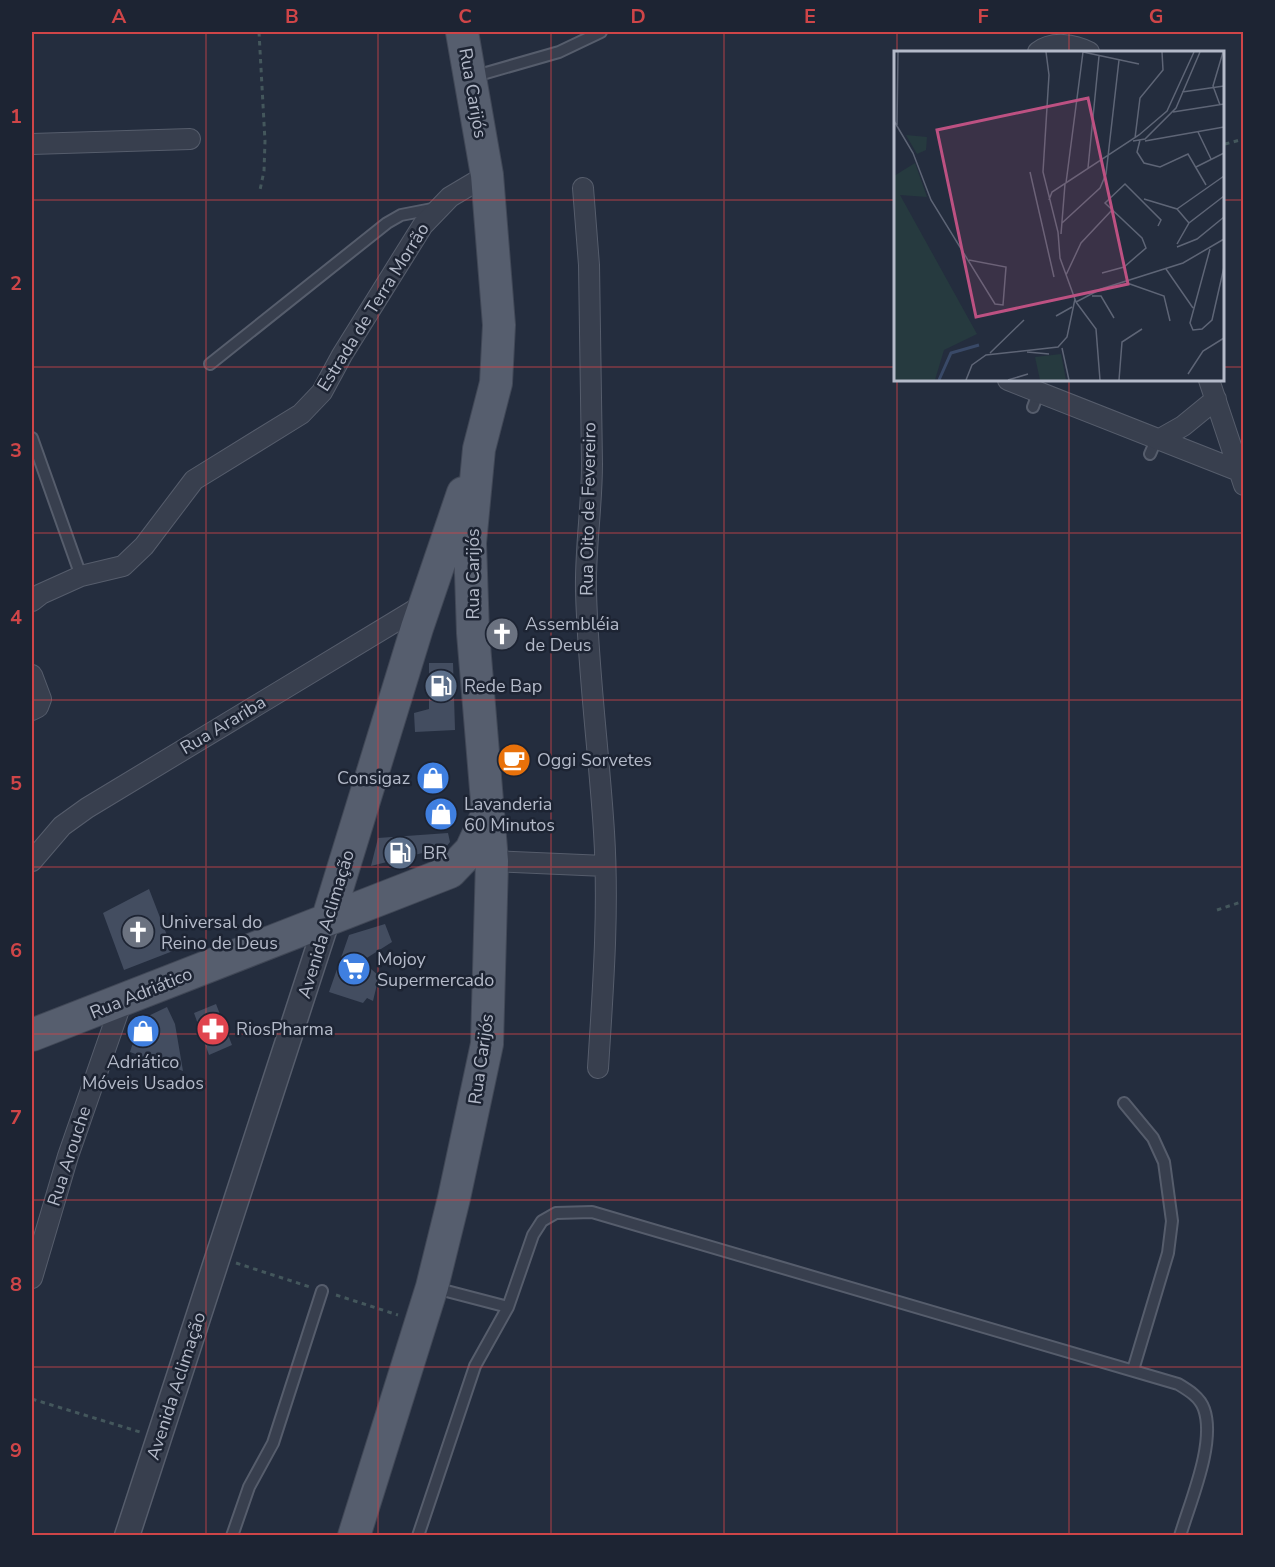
<svg xmlns="http://www.w3.org/2000/svg" width="1275" height="1567" font-family="'Nunito Sans',sans-serif">
	<rect width="100%" height="100%" fill="#242d3e"/>
	<!-- building -->
	<path fill="#434d60" d="M429,663H453L455,730L415,732L414,713L429,709Z
		M448,833L450,842L446,847L371,866L378,838Z
		M149,889L173,951L124,970L103,913Z
		M385,924L392,942L362,961L379,976L373,1001L367,998L363,1003L329,992L349,935Z
		M216,1004L232,1045L209,1055L194,1013Z
		M167,1007L175,1024L183,1071L130,1052L140,1020Z"/>
	<g fill="none" stroke-linecap="round" stroke-linejoin="round">
		<defs>
			<path id="service" d="M472,77L559,52L601,32
				M210,364L387,223L401,215L437,208
				M1033,407L1039,391
				M32,438L81,576
				M1150,454L1157,438
				M1124,1103L1153,1138L1164,1162L1172,1221L1168,1253L1133,1370
				M435,1288L508,1307
				M232,1536L249,1487L273,1443L322,1291
				M418,1536L475,1366L508,1307L533,1235L542,1221L556,1213L592,1212L1178,1384C1188,1390 1200,1397 1204,1409C1216,1443 1190,1502 1180,1536"/>
			<path id="minor" d="M1038,52C1052,41 1074,44 1089,52
				M32,144L190,139
				M583,188L589,265L592,464C592,507 585,549 586,591C588,672 599,752 604,832C609,911 603,989 598,1068
				M1008,380L1239,471
				M1209,380L1244,485
				M1160,439L1183,426L1216,399
				M32,601L41,594L81,576L123,566L144,546L194,480L301,414L322,392L342,355L423,225L450,197L487,175
				M32,675L41,699L38,707L32,710
				M32,861L62,826L87,808L426,603
				M492,861L605,866
				M32,1278L68,1156L122,1001"/>
			<path id="tertiary" d="M127,1536L328,918"/>
			<path id="primary" d="M328,918L417,628L463,493
				M32,1035L450,872L471,850L487,815
				M354,1536L432,1287L454,1198L487,1044L492,861L473,633L470,543L479,449L496,383L499,325L487,175L462,32"/>
		</defs>
		<!-- service casing -->
		<use href="#service" stroke="#565d6c" stroke-width="14"/>
		<!-- minor casing -->
		<use href="#minor" stroke="#565d6c" stroke-width="22"/>
		<!-- tertiary casing -->
		<use href="#tertiary" stroke="#565d6c" stroke-width="27"/>
		<!-- primary casing -->
		<use href="#primary" stroke="#414857" stroke-width="34"/>
		<!-- path -->
		<path stroke="#44575c" stroke-width="3" stroke-dasharray="4.5 4.5" stroke-linecap="butt" d="M259,32L265,141L264,171L260,190
			M1225,144L1244,139
			M1217,910L1244,901
			M236,1263L310,1287
			M336,1295L398,1315
			M32,1399L140,1432"/>
		<!-- service -->
		<use href="#service" stroke="#383f4e" stroke-width="10"/>
		<!-- minor -->
		<use href="#minor" stroke="#383f4e" stroke-width="20"/>
		<!-- tertiary -->
		<use href="#tertiary" stroke="#383f4e" stroke-width="24"/>
		<!-- primary -->
		<use href="#primary" stroke="#565e6e" stroke-width="32"/>
	</g>
	<!-- grid -->
	<path fill="none" stroke="#cf4548" stroke-width="1.5" stroke-opacity="0.55" d="M206,32V1536M378,32V1536M551,32V1536M724,32V1536M897,32V52M1069,32V52M32,200H896M1222,200H1244M32,367H896M1222,367H1244M897,380V1536M1069,380V1536M32,533H1244M32,700H1244M32,867H1244M32,1034H1244M32,1200H1244M32,1367H1244"/>
	<!-- icons -->
	<defs>
		<symbol id="church-disc" viewBox="-11 -11 22 22"><circle r="9.5" fill="#6b7280" stroke="#1d2433"/><path d="M-1.2-6h2.4v3.5h3.3v2.4h-3.3V6h-2.4V-.1h-3.3v-2.4h3.3Z" fill="#fff"/></symbol>
		<symbol id="fuel-disc" viewBox="-11 -11 22 22"><circle r="9.5" fill="#5c6f8a" stroke="#1d2433"/><path d="M-5.5-6h7V0h2V4h1.3V-2.5L3-4.5l.8-.8L6-3V5H2.5V1h-1V6h-7ZM-4.2-4.7v3.2H.2V-4.7Z" fill="#fff"/></symbol>
		<symbol id="cafe-disc" viewBox="-11 -11 22 22"><circle r="9.5" fill="#e8710a" stroke="#1d2433"/><path d="M-5.5-4.5H6V0H3Q3 3.5 0 3.5H-2.5Q-5.5 3.5-5.5 0ZM3-3.2v2h1.7v-2ZM-6 4.5H4V6H-6Z" fill="#fff"/></symbol>
		<symbol id="shop-disc" viewBox="-11 -11 22 22"><circle r="9.5" fill="#3f7fe0" stroke="#1d2433"/><path d="M-5-2.5h2.3a2.7 3.5 0 0 1 5.4 0H5L5.5 6h-11ZM-1.5-2.5h3a1.5 2.3 0 0 0-3 0Z" fill="#fff"/></symbol>
		<symbol id="supermarket-disc" viewBox="-11 -11 22 22"><circle r="9.5" fill="#3f7fe0" stroke="#1d2433"/><path d="M-6-5.5h2.5l.6 2H6L4.5 2H-2.5L-4.4-4H-6ZM-1.5 3.2a1.3 1.3 0 1 0 .1 0ZM3 3.2a1.3 1.3 0 1 0 .1 0Z" fill="#fff"/></symbol>
		<symbol id="pharmacy-disc" viewBox="-11 -11 22 22"><circle r="9.5" fill="#e0444e" stroke="#1d2433"/><path d="M-2-6h4v4h4v4h-4v4h-4v-4h-4v-4h4Z" fill="#fff"/></symbol>
	</defs>
	<g fill-rule="evenodd">
		<use href="#church-disc" x="483" y="615" width="38" height="38"/>
		<use href="#fuel-disc" x="422" y="667" width="38" height="38"/>
		<use href="#cafe-disc" x="495" y="741" width="38" height="38"/>
		<use href="#shop-disc" x="414" y="759" width="38" height="38"/>
		<use href="#shop-disc" x="422" y="795" width="38" height="38"/>
		<use href="#fuel-disc" x="381" y="834" width="38" height="38"/>
		<use href="#church-disc" x="119" y="913" width="38" height="38"/>
		<use href="#supermarket-disc" x="335" y="950" width="38" height="38"/>
		<use href="#pharmacy-disc" x="194" y="1010" width="38" height="38"/>
		<use href="#shop-disc" x="124" y="1012" width="38" height="38"/>
	</g>
	<g text-anchor="middle" stroke-width="5" stroke-linejoin="round" paint-order="stroke">
		<!-- street labels -->
		<g font-size="18" fill="#b4bac9" stroke="#1d2433">
			<text transform="translate(473 93) rotate(80)" y="6">Rua Carijós</text>
			<text transform="translate(373 307) rotate(-58)" y="6">Estrada de Terra Morrão</text>
			<text transform="translate(588 509) rotate(-89)" y="6">Rua Oito de Fevereiro</text>
			<text transform="translate(473 574) rotate(-90)" y="6">Rua Carijós</text>
			<text transform="translate(223 725) rotate(-31)" y="6">Rua Arariba</text>
			<text transform="translate(326 924) rotate(-73)" y="6">Avenida Aclimação</text>
			<text transform="translate(141 993) rotate(-22)" y="6">Rua Adriático</text>
			<text transform="translate(481 1059) rotate(-82)" y="6">Rua Carijós</text>
			<text transform="translate(69 1156) rotate(-72)" y="6">Rua Arouche</text>
			<text transform="translate(176 1386) rotate(-72)" y="6">Avenida Aclimação</text>
		</g>
		<!-- poi labels -->
		<g font-size="18" fill="#b4bac9" stroke="#1d2433" text-anchor="start">
			<text x="525" y="630">Assembléia<tspan x="525" dy="21">de Deus</tspan></text>
			<text x="464" y="692">Rede Bap</text>
			<text x="537" y="766">Oggi Sorvetes</text>
			<text x="410" y="784" text-anchor="end">Consigaz</text>
			<text x="464" y="810">Lavanderia<tspan x="464" dy="21">60 Minutos</tspan></text>
			<text x="423" y="859">BR</text>
			<text x="161" y="928">Universal do<tspan x="161" dy="21">Reino de Deus</tspan></text>
			<text x="377" y="965">Mojoy<tspan x="377" dy="21">Supermercado</tspan></text>
			<text x="236" y="1035">RiosPharma</text>
			<text x="143" y="1068" text-anchor="middle">Adriático<tspan x="143" dy="21">Móveis Usados</tspan></text>
		</g>
	</g>
	<!-- overview -->
	<g transform="translate(894 51)">
		<rect width="330" height="330" fill="#242d3e"/>
		<path d="M12,84L33,86L32,99L23,103ZM21,112L33,146L6,144L83,283L50,299L41,329H0V125ZM167,303L172,329H146L141,306Z" fill="#263a3f"/>
		<path fill="none" stroke="#394967" stroke-width="3" d="M45,329L57,302L85,294"/>
		<path fill="none" stroke="#5e6576" stroke-width="1.5" d="M152,1L155,24L149,121L164,181L166,207L182,251M189,1L245,13M288,41L330,35M326,54L319,35L329,1M279,61L330,53M0,70L19,102L37,149L101,253L109,254L112,216L75,209M3,74L4,1M304,81L317,108M241,87L246,47L269,19L268,1M246,89L243,101L250,112L266,116L294,103L312,134M239,90L251,88L282,57L306,1M251,90L330,76M302,116L330,102M194,117L205,5M136,121L160,226M172,132L189,1M250,148L283,158L295,172M155,149L158,141L245,84L273,60L300,1M283,158L330,125M168,172L206,137L212,123L225,9M167,183L171,133M283,193L295,172L330,145M283,196L303,188L330,166M316,198L296,272L299,279L308,278L318,269L330,216M272,218L299,257M208,222L230,216L252,197L248,187L211,152L231,133L267,169L264,175M172,224L187,192L218,159M233,232L270,245L276,270M198,245H207L220,267M182,251L202,278L206,329M182,251L207,238L289,212L330,188M162,265L178,256M168,297L175,329M133,301L155,303M96,302L130,269M294,323L309,300L330,287M72,329L78,314L92,304L164,296L173,286L181,248M114,329L134,323M225,329L228,291L248,278"/>
		<path fill="#bd5182" fill-opacity="0.15" stroke="#bd5182" stroke-width="3" d="M194,47L234,233L82,266L43,79Z"/>
		<rect width="330" height="330" fill="none" stroke="#b4bac9" stroke-width="3"/>
	</g>
	<!-- border -->
	<rect width="1275" height="1567" fill="none" stroke="#1d2433" stroke-width="66"/>
	<rect x="33" y="33" width="1209" height="1501" fill="none" stroke="#cf4548" stroke-width="2"/>
	<g font-size="20" text-anchor="middle" font-weight="bold" fill="#cf4548">
		<text x="119" y="23">A</text>
		<text x="292" y="23">B</text>
		<text x="465" y="23">C</text>
		<text x="638" y="23">D</text>
		<text x="810" y="23">E</text>
		<text x="983" y="23">F</text>
		<text x="1156" y="23">G</text>
		<text x="16" y="123">1</text>
		<text x="16" y="290">2</text>
		<text x="16" y="457">3</text>
		<text x="16" y="624">4</text>
		<text x="16" y="790">5</text>
		<text x="16" y="957">6</text>
		<text x="16" y="1124">7</text>
		<text x="16" y="1291">8</text>
		<text x="16" y="1457">9</text>
	</g>
</svg>
